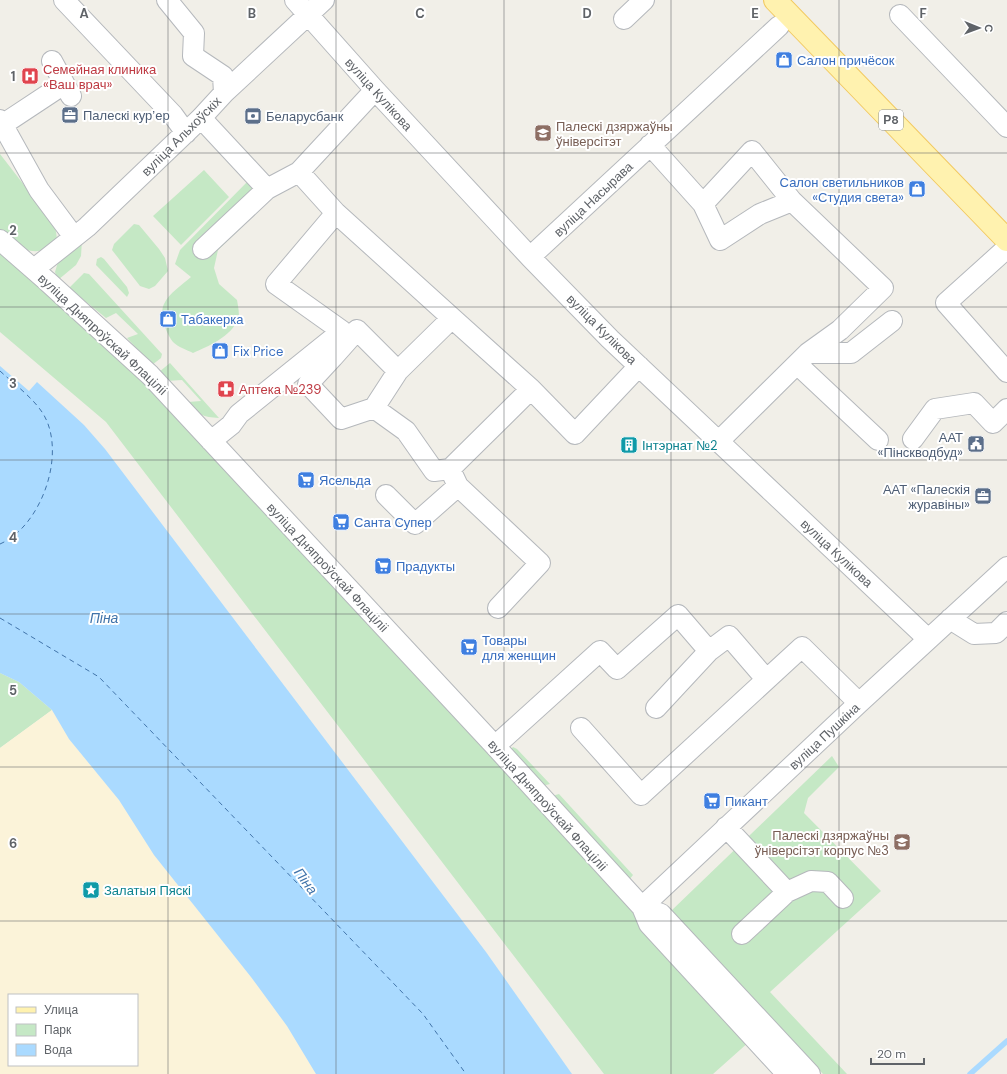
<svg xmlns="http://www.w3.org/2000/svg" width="1007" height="1074" font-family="'DM Sans',sans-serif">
	<rect width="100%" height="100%" fill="#f1efe8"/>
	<!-- green -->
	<path fill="#c5e8c5" d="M0,154L55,225L57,239C53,242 49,247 45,249C28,257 11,241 0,231Z
		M204,170L229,197L181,245L153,216Z
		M249,180L268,202L218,250L214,268L219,284L237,300C238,306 240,315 238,319C232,336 207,347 193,353C187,350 178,347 173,342C166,334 159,313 164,304C169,293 182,285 191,277L175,264L180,250Z
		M134,224L139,225L159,249L165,258L168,271L155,286L149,289L140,286L112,250L114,244Z
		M82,240L81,256L76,265L58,280L55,272L58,262Z
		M0,245L146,377L750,1041L713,1074H604L106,422L0,332Z
		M101,257L104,259L127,287L129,293L127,297L96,265L97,259Z
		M84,273L89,274L162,354L161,358L152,365L127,338L138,334L116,313L106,318L69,288Z
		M170,363L219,418C203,417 198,415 188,402L201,401L182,380L166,381L159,372Z
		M0,673L19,682L52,710L0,748Z
		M513,747L517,749L550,784L542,786L509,751Z
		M832,756L839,767L808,798L804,813L881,891L770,992L847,1074H823L671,911Z
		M559,794L633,875L629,880L552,796Z"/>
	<!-- sand -->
	<path fill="#fbf3d9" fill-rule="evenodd" d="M52,710L69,739L119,800L154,855L251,977L287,1026L316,1074H0V748ZM9,995H137V1065H9Z"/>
	<!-- water -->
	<path fill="#aadaff" d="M0,366L29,391L37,382L84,425L105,449L486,952L572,1074H316L287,1026L251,977L154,855L119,800L69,739L52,710L19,682L0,673Z"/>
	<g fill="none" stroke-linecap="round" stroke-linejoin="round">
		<!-- stream -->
		<path stroke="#aadaff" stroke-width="5.5" d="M970,1074L1007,1041"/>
		<!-- ferry -->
		<path stroke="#4174aa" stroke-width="1" stroke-dasharray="5 4" stroke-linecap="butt" d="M0,371C14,384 31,396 42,412C68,451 42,526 0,544
			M0,618L99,677L423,1014L466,1074"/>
		<defs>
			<path id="minor" d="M64,0L173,115L186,133
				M167,0L194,33L193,56L223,76L224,93
				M295,0L375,90L530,257L610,339L928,639
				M900,15L1007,127
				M624,19L644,0
				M52,61L71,96
				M375,90L299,172L336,213L276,284L342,331L333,357L357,330L398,371L452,318L531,389L575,434L639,366
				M201,118L267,189L203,249
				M0,120L39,190L74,237
				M2,125L64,84
				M650,145L703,204L752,151L792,201
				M267,189L299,172
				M703,204L720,240L760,214L792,201L883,288L840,330L808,353L719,441
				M336,213L452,318
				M0,240L47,281L150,375L495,746L642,907L649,924L787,1074
				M1007,248L946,303L1007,372
				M530,257L779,26
				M34,269L87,227L201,118L224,93L324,0
				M808,353H851L892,321
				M333,357L308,384L341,419L374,408L406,431L434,471L450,469
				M797,364L878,440
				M374,408L398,371
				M913,439L935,409L974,403L993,423L1007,409
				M211,441L231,425L239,414L342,331
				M386,495L415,524L458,486
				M498,608L540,563L458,486L450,469L531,389
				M950,619L974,634L996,633L1007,622
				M656,708L709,651
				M581,728L641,795L802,647L859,703
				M495,746L600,651L617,669L678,615L709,651L729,636L766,679
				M726,827L787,892L742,934
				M787,892L811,881L828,882L843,898
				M642,907L859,703L1007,567
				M642,907L661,914L810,1074"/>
			<path id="major" d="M775,0L1007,240"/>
		</defs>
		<!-- minor casing -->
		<use href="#minor" stroke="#b5b8bc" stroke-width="22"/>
		<!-- major casing -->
		<use href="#major" stroke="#f2c960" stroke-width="24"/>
		<!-- minor -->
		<use href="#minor" stroke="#fff" stroke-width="20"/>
		<!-- major -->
		<use href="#major" stroke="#fff2af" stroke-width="22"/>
	</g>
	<!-- grid -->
	<path fill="none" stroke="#5f6368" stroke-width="1" stroke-opacity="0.55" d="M168,0V1074M336,0V1074M504,0V1074M671,0V1074M839,0V1074M0,153H1007M0,307H1007M0,460H1007M0,614H1007M0,767H1007M0,921H1007"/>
	<!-- icons -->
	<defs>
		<symbol id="shop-square" viewBox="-11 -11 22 22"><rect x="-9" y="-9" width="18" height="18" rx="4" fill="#3f7fe0" stroke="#fff"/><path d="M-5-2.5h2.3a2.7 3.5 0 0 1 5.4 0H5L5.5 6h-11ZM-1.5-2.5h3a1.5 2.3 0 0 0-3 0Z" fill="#fff"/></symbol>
		<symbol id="hospital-square" viewBox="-11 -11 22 22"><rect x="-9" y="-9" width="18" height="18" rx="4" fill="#e0444e" stroke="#fff"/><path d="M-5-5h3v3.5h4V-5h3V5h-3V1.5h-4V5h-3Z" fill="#fff"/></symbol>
		<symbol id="office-square" viewBox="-11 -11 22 22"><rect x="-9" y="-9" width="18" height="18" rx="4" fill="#5c6f8a" stroke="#fff"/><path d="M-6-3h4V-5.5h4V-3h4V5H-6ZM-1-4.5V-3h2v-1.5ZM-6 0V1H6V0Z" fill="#fff"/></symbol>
		<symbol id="bank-square" viewBox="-11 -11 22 22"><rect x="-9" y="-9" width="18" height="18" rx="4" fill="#5c6f8a" stroke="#fff"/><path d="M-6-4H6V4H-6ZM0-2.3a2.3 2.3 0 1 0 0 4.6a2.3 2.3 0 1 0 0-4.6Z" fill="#fff"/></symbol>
		<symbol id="university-square" viewBox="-11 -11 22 22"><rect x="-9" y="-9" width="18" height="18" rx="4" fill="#8d6e63" stroke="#fff"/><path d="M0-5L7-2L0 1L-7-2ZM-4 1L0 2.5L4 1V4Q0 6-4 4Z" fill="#fff"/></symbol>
		<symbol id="pharmacy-square" viewBox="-11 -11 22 22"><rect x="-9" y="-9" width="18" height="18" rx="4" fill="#e0444e" stroke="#fff"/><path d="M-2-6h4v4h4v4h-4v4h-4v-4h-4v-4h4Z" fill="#fff"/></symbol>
		<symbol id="civic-square" viewBox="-11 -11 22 22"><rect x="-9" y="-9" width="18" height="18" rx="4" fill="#5c6f8a" stroke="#fff"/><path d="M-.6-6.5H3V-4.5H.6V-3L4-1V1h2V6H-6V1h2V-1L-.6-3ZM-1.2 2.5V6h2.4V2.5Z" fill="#fff"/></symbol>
		<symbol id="building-square" viewBox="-11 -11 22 22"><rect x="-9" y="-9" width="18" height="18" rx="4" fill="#0f9aa8" stroke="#fff"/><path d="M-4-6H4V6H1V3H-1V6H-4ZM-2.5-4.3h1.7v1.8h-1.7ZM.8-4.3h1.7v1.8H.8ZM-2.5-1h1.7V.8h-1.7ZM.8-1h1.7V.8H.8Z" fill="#fff"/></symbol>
		<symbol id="supermarket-square" viewBox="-11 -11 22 22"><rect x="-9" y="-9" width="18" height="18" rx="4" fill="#3f7fe0" stroke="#fff"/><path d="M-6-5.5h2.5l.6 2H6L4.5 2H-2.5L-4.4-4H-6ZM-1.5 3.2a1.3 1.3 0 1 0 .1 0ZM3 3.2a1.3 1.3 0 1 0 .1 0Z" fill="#fff"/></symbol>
		<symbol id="sight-square" viewBox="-11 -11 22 22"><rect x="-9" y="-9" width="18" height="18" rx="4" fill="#0f9aa8" stroke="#fff"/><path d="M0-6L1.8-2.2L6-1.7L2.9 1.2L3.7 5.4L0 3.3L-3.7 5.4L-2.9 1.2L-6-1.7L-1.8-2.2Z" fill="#fff"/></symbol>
	</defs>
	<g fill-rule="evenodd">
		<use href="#shop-square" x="774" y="50" width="20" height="20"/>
		<use href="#hospital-square" x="20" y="66" width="20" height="20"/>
		<use href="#office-square" x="60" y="105" width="20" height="20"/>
		<use href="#bank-square" x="243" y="106" width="20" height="20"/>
		<use href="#university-square" x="533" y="123" width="20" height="20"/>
		<use href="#shop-square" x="907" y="179" width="20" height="20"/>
		<use href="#shop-square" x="158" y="309" width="20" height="20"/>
		<use href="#shop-square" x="210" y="341" width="20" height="20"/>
		<use href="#pharmacy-square" x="216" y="379" width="20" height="20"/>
		<use href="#civic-square" x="966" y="434" width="20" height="20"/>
		<use href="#building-square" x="619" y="435" width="20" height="20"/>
		<use href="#supermarket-square" x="296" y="470" width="20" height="20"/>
		<use href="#office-square" x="973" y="486" width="20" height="20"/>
		<use href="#supermarket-square" x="331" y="512" width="20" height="20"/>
		<use href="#supermarket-square" x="373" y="556" width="20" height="20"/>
		<use href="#supermarket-square" x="459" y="637" width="20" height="20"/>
		<use href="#supermarket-square" x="702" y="791" width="20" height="20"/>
		<use href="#university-square" x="892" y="832" width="20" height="20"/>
		<use href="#sight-square" x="81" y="880" width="20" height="20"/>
	</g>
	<g text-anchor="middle" stroke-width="4" stroke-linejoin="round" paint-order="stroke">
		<!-- shield labels -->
		<rect fill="#fff" stroke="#8f9295" stroke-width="1" x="879" y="110" width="24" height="20" rx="3"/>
		<g font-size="12" font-weight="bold" fill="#5f6368">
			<text x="891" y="124">Р8</text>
		</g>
		<!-- shop labels -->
		<g font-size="13" fill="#366cbe" stroke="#fff" text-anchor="start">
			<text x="797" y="65">Салон причёсок</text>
			<text x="904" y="187" text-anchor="end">Салон светильников<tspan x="904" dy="15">«Студия света»</tspan></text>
			<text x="181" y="324">Табакерка</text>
			<text x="233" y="356">Fix Price</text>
			<text x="319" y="485">Ясельда</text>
			<text x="354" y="527">Санта Супер</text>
			<text x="396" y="571">Прадукты</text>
			<text x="482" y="645">Товары<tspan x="482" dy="15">для женщин</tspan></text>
			<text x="725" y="806">Пикант</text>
		</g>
		<!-- health labels -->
		<g font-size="13" fill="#be3a42" stroke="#fff" text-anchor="start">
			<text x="43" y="74">Семейная клиника<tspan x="43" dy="15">«Ваш врач»</tspan></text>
			<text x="239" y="394">Аптека №239</text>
		</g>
		<!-- street labels -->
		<g font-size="13" fill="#5f6368" stroke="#fff">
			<text transform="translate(379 94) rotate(48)" y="5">вуліца Кулікова</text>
			<text transform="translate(181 136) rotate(-45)" y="5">вуліца Альхоўскіх</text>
			<text transform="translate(593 199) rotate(-43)" y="5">вуліца Насырава</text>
			<text transform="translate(602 329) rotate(45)" y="5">вуліца Кулікова</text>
			<text transform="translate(103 334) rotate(43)" y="5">вуліца Дняпроўскай Флаціліі</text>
			<text transform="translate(837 553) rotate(43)" y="5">вуліца Кулікова</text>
			<text transform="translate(328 567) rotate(47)" y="5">вуліца Дняпроўскай Флаціліі</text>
			<text transform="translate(824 736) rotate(-43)" y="5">вуліца Пушкіна</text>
			<text transform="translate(548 805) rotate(48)" y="5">вуліца Дняпроўскай Флаціліі</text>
		</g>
		<!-- service labels -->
		<g font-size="13" fill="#4e5e75" stroke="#fff" text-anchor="start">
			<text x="83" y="120">Палескі курʼер</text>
			<text x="266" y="121">Беларусбанк</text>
			<text x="963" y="442" text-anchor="end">ААТ<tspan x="963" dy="15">«Пінскводбуд»</tspan></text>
			<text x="970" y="494" text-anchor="end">ААТ «Палескія<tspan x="970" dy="15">журавіны»</tspan></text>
		</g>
		<!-- education labels -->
		<g font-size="13" fill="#785e54" stroke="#fff" text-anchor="start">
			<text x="556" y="131">Палескі дзяржаўны<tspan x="556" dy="15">ўніверсітэт</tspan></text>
			<text x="889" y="840" text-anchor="end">Палескі дзяржаўны<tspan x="889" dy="15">ўніверсітэт корпус №3</tspan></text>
		</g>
		<!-- culture labels -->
		<g font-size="13" fill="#0d838f" stroke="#fff" text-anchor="start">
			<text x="642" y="450">Інтэрнат №2</text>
			<text x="104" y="895">Залатыя Пяскі</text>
		</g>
		<!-- water labels -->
		<g font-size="14" font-style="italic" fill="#4174aa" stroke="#fff">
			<text x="104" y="623">Піна</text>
			<text transform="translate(306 881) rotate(54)" y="5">Піна</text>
		</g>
	</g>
	<g font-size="13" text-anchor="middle" font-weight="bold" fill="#5f6368" stroke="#fff" stroke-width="4" stroke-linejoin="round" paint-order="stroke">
		<text x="84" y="18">A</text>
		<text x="252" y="18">B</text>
		<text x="420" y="18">C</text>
		<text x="587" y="18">D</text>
		<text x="755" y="18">E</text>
		<text x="923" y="18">F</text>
		<text x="13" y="81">1</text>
		<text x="13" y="235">2</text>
		<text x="13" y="388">3</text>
		<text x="13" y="542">4</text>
		<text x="13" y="695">5</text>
		<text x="13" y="848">6</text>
	</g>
	<!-- legend -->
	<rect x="8" y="994" width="130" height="72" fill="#ffffff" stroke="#bfc1c3"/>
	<rect x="16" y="1007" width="20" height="6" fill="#fff2af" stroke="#bfc1c3"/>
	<text x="44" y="1014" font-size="12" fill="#5f6368">Улица</text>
	<rect x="16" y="1024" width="20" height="12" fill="#c5e8c5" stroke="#bfc1c3"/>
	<text x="44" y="1034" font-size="12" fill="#5f6368">Парк</text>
	<rect x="16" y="1044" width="20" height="12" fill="#aadaff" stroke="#bfc1c3"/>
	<text x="44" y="1054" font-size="12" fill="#5f6368">Вода</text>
	<!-- north arrow -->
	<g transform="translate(979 28) rotate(91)" stroke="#ffffff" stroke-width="3" paint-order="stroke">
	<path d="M0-3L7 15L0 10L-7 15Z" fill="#5f6368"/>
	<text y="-6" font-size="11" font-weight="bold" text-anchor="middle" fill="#5f6368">С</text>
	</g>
	<!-- scale -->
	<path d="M871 1058v6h53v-6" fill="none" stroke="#5f6368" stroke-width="2"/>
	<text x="877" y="1058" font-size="12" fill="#5f6368" stroke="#ffffff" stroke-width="3" paint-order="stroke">20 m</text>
</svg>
